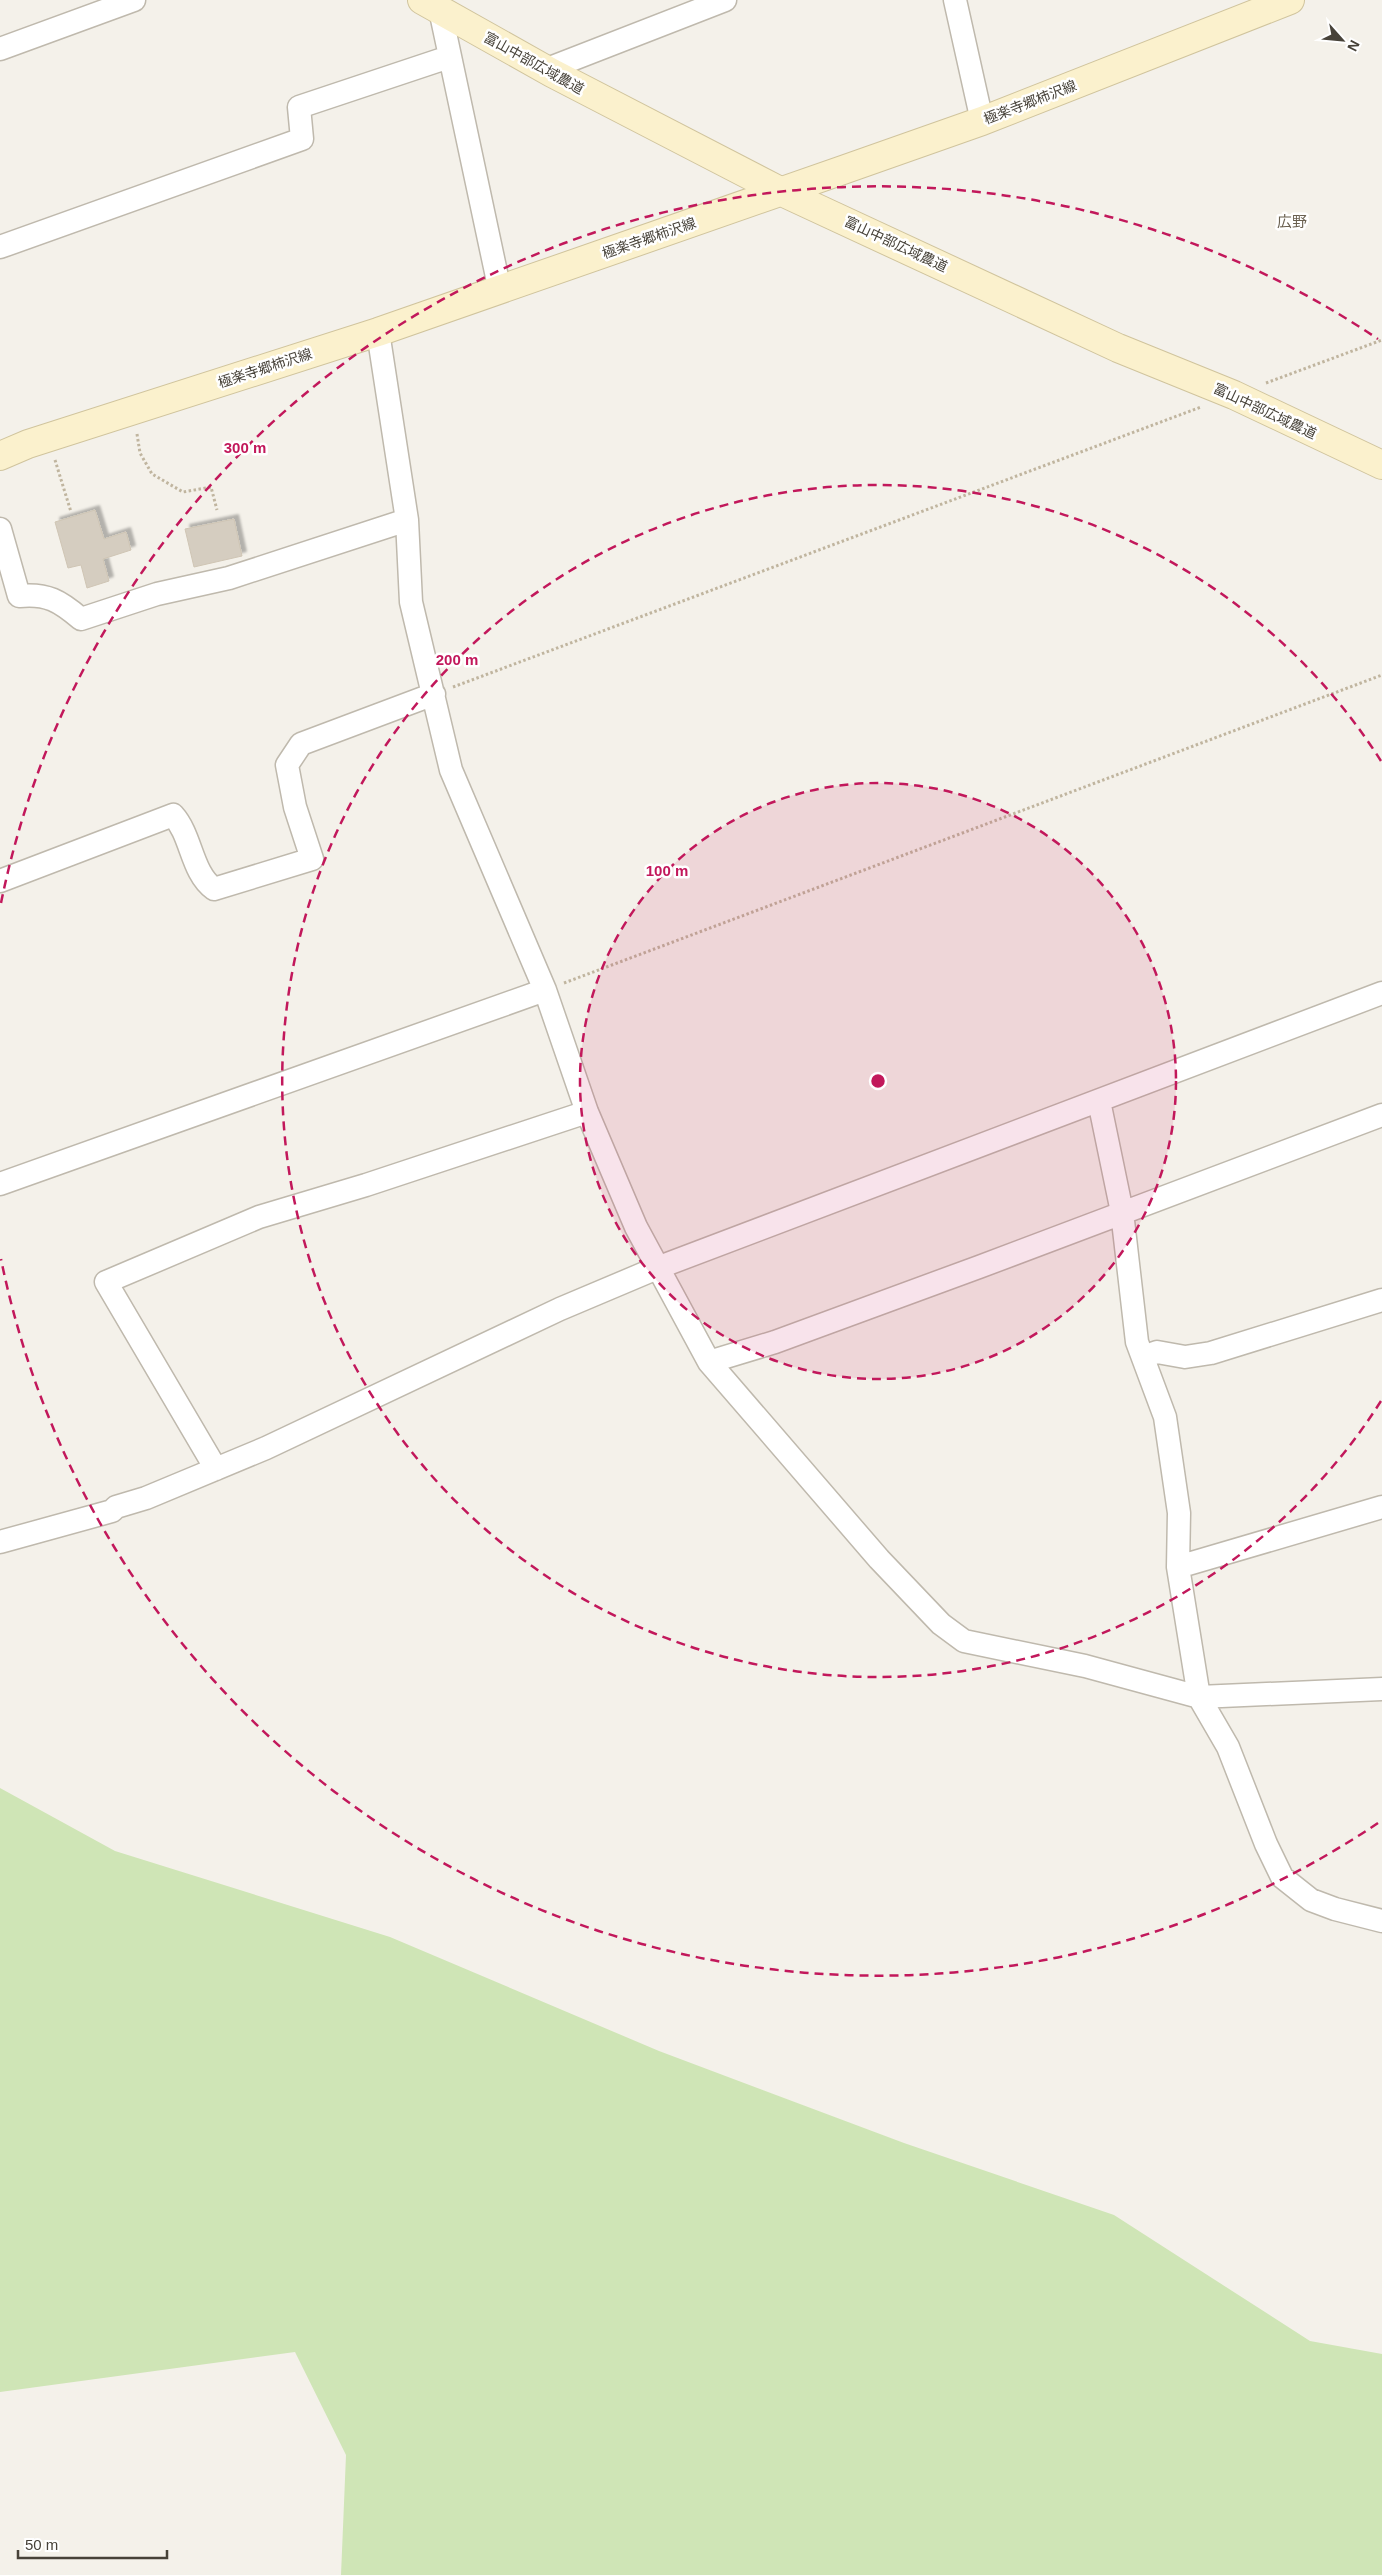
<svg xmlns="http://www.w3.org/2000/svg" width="1382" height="2575" font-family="Arial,'Noto Sans JP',sans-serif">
	<defs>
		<filter id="shadow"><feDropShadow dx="4.5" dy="-4.5" stdDeviation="1" flood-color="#0004"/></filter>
	</defs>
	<rect width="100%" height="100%" fill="#f4f1ea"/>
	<!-- green -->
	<path fill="#cfe5b6" d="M0,1788L115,1851L390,1937L659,2051L904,2143L1114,2215L1310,2341L1382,2354V2575H341L346,2455L295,2352L0,2392Z"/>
	<!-- building -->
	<path fill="#d5cdc0" stroke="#cfc5b4" filter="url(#shadow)" d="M95,510L104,539L126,532L131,550L103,559L109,581L87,588L81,565L68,568L55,522Z
		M234,519L242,556L194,567L185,529Z"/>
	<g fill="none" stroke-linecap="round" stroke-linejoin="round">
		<defs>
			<path id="street" d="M438,0L500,291
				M955,0L982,121
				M0,49L134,0
				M545,70L725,0
				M0,247L302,139L299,107L449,57
				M378,332L407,520L411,602L451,770L545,990L587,1112L636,1227L709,1362L879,1559L941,1624L964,1641L1085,1666L1199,1697L1382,1689
				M0,529L19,596C47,593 60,601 81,619L157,594L229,578L407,520
				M0,881L173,815C192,836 191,872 214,889L312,859L295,807L287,765L301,744L434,694
				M1099,1101L1122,1212L1137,1342L1165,1417L1179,1513L1178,1567L1199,1697L1228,1747L1266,1844L1282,1877L1311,1900L1335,1909L1382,1921
				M0,1184L545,990
				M1143,1357L1157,1352L1185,1357L1211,1353L1382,1300
				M709,1362L775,1342L979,1267L1382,1115
				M216,1469L106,1282L259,1217L366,1185L587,1112
				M0,1542L112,1511L116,1507L146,1498L266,1448L560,1309L657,1268L1382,993
				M1178,1567L1382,1507"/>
			<path id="secondary" d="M422,0L552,73L782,192L1118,348L1234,395L1382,465
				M0,456L28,444L378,332L840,171L982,121L1290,0"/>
		</defs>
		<!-- street casing -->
		<use href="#street" stroke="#bfb9ad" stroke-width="25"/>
		<!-- secondary casing -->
		<use href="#secondary" stroke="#d0c49d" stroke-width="30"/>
		<!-- path -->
		<path stroke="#c0b59f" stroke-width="3" stroke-dasharray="2.5 2.5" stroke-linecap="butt" d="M1266,383L1382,340
			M137,434L140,453L152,474L183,492L211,487L217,510
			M55,460L71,512
			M453,687L1201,407
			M564,983L1382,675"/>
		<!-- street -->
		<use href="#street" stroke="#fff" stroke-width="22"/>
		<!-- secondary -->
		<use href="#secondary" stroke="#fbf1cd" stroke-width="28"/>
	</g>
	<!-- distance rings -->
	<circle cx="878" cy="1081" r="298" fill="#c2185b" fill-opacity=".12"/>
	<g fill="none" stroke="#c2185b" stroke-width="2.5" stroke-dasharray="9 6">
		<circle cx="878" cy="1081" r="298"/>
		<path d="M1381 1401A596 596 0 1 1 1381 761"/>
		<path d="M1378 1823A895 895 0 0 1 1 1259M1 903A895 895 0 0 1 1378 339"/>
	</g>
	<g text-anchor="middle" stroke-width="5" stroke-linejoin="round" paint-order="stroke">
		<!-- street labels -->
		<g font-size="14" fill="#474239" stroke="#fff">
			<text transform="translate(534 63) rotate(29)" y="5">富山中部広域農道</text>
			<text transform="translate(1030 102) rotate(-21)" y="5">極楽寺郷柿沢線</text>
			<text transform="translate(649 238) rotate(-19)" y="5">極楽寺郷柿沢線</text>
			<text transform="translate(896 244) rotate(25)" y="5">富山中部広域農道</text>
			<text transform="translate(265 368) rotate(-18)" y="5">極楽寺郷柿沢線</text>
			<text transform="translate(1265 411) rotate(25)" y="5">富山中部広域農道</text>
		</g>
		<!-- neighbourhood labels -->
		<g font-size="15" fill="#6a6050" stroke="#fff">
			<text x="1292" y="227">広野</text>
		</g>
	</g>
	<circle cx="878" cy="1081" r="8" fill="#c2185b" stroke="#fff" stroke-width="2.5"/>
	<g font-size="15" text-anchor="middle" font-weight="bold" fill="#c2185b" stroke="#fff" stroke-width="5" stroke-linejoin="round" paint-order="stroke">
		<text x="245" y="453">300 m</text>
		<text x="457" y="665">200 m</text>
		<text x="667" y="876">100 m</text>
	</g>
	<!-- north arrow -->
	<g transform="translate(1342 40) rotate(117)" stroke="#ffffff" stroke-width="4" paint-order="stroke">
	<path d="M0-4L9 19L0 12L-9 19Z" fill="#474239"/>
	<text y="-8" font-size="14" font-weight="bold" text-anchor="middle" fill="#474239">N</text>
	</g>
	<!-- scale -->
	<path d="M18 2550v8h149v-8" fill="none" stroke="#474239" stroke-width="2.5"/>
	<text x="25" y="2550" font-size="15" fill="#474239" stroke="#ffffff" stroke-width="4" paint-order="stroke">50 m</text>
</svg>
